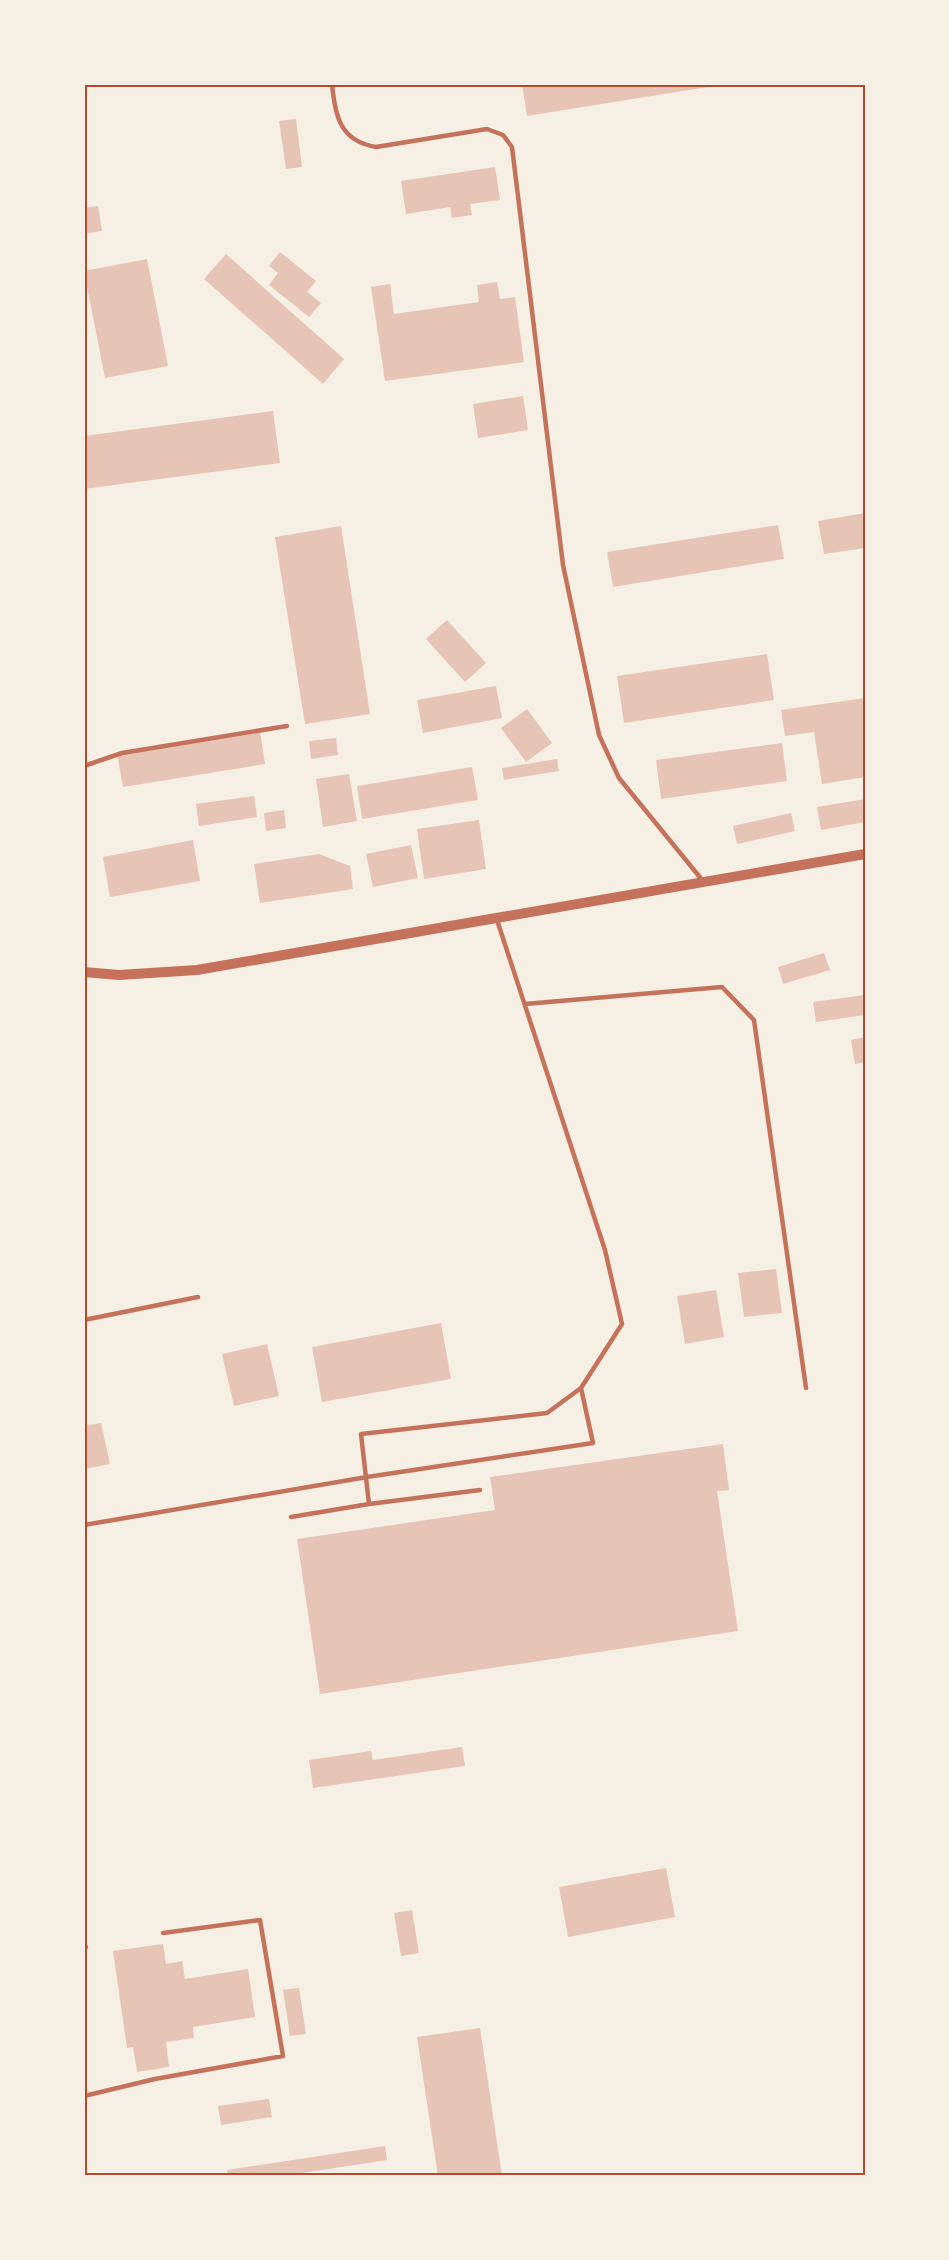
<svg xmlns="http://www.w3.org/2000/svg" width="949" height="2260" font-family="'Alegreya Sans',sans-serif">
	<rect width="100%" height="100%" fill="#f6efe4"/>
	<!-- building -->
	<path fill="#e6c5b7" d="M522,84H720V85L527,116Z
		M296,119L302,167L286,169L279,121Z
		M495,167L500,200L470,204L472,215L452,218L450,207L406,214L401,181Z
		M98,206L102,231L84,234V208Z
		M280,252L316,281L307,292L321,303L309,317L269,285L278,273L269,266Z
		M226,254L344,359L323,384L204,279Z
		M147,259L168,366L105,378L84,271Z
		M497,282L500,299L515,297L524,362L385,381L371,287L390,284L394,314L479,302L477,285Z
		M523,396L528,430L478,438L473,404Z
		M273,411L280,463L84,489V436Z
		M865,513V548L824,554L818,521Z
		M778,525L784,559L613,587L607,552Z
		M341,526L370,714L305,724L275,537Z
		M447,620L486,663L465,682L426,639Z
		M767,654L774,700L624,723L617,676Z
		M496,686L502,718L423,733L417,700Z
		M865,698V777L822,784L814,732L785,736L781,710Z
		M527,709L552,743L526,762L501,728Z
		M260,731L265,764L123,787L117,754Z
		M336,738L338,755L311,759L309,741Z
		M782,743L787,781L661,799L656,760Z
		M557,759L559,771L504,780L502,768Z
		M472,767L478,800L362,819L357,786Z
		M349,774L357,821L323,827L316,779Z
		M254,796L257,817L199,826L196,804Z
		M865,799V822L821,830L817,807Z
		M284,810L286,828L266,831L264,813Z
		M791,813L795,831L737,844L733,826Z
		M479,820L486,869L424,879L417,829Z
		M193,840L200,881L110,897L103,857Z
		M411,845L418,878L373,887L366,854Z
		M319,854L350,866L353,889L260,903L254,864Z
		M824,953L830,970L783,984L778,967Z
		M865,995V1015L816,1022L813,1002Z
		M865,1037V1062L855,1064L851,1040Z
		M776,1269L782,1313L744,1317L738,1273Z
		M716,1290L724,1337L685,1344L677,1296Z
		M441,1323L451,1379L322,1402L312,1347Z
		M267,1344L279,1396L234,1406L222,1354Z
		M101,1423L110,1464L84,1469V1426Z
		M723,1444L729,1490L717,1491L738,1631L320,1694L297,1539L495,1510L490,1477Z
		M462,1747L465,1766L313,1788L309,1760L371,1751L373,1760Z
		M666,1868L675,1917L568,1937L559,1887Z
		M412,1910L419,1953L401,1956L394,1913Z
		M163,1944L166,1964L182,1961L185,1979L248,1969L255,2017L193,2027L194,2038L166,2042L169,2067L137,2072L133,2047L127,2048L113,1951Z
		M299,1988L306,2034L290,2036L283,1990Z
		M480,2028L502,2176H438L417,2037Z
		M269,2099L272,2117L221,2125L218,2106Z
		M385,2146L387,2160L283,2176H228L227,2170Z"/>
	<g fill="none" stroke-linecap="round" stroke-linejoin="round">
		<!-- service -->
		<path stroke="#c5725c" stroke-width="4.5" d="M332,84C335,116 340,141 376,147L487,129L503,135L512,147L563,565L599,735L619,778L703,881
			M84,766L122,753L287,726
			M525,1004L722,987L754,1020L806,1388
			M84,1320L198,1297
			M480,1490L369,1504L361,1434L547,1413L581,1388L622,1324L605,1250L497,920
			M291,1517L369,1504
			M84,1525L367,1477L593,1443L581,1388
			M84,1947H86
			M84,2096L155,2079L283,2056L260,1920L163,1933"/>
		<!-- tertiary -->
		<path stroke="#c5725c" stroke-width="10" d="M84,972L119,975L197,970L865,854"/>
	</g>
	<!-- border -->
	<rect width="949" height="2260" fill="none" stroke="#f6efe4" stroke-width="171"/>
	<rect x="86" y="86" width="778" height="2088" fill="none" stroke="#b5482f" stroke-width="2"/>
</svg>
